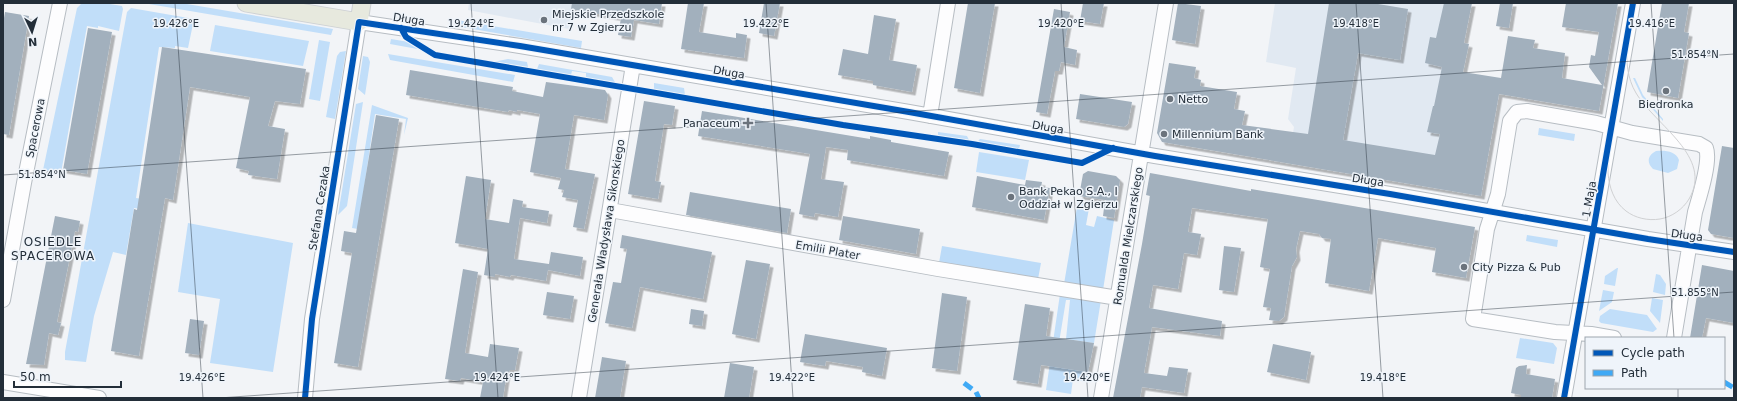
<svg xmlns="http://www.w3.org/2000/svg" width="1737" height="401" font-family="'DejaVu Sans',sans-serif">
	<defs>
		<filter id="shadow"><feDropShadow dx="3.5" dy="3.5" stdDeviation="0" flood-color="#0004"/></filter>
	</defs>
	<rect width="100%" height="100%" fill="#f2f4f7"/>
	<!-- built -->
	<path fill="#e1e9f2" d="M469,3H574L569,29L468,10Z
		M1275,3H1464L1438,133L1490,144L1481,196L1288,163L1294,127L1288,119L1296,68L1266,62Z"/>
	<!-- green -->
	<path fill="#c1def9" d="M82,3H104L122,6L123,9L119,31L98,26V28L87,26L61,173L43,170L77,8Z
		M143,3H181L333,29L331,35Z
		M131,8L194,19L188,48L175,46V48L159,47L136,198L149,200L148,210L134,208L126,255L113,252L94,316L86,362L65,360V352L127,12Z
		M457,20L582,41L581,48L456,26Z
		M215,25L309,41L303,66L210,51Z
		M391,39L409,42L423,50L390,44Z
		M319,40L330,42L320,101L309,99Z
		M346,51L335,119L326,117L337,56L340,52Z
		M388,54L515,75L513,82L390,60Z
		M363,56L368,57L370,62L365,95L358,89Z
		M508,59L527,62L528,67L493,62Z
		M539,64L612,77L616,84L586,78V73L572,71L571,75L537,69Z
		M1633,78H1635L1643,95L1663,119V121L1642,97Z
		M654,83L684,88L685,95L654,89Z
		M363,102L347,206L338,215L356,104Z
		M372,105L408,118L404,135L406,119L375,114L358,229L352,228Z
		M1539,128L1575,134L1574,141L1538,135Z
		M938,132L967,136L969,140L938,137Z
		M980,139L1020,145L1019,149L977,142Z
		M1656,151C1665,150 1676,151 1679,160L1677,169L1668,173L1653,169C1646,162 1648,155 1656,151Z
		M979,152L1029,160L1025,180L976,172Z
		M188,223L293,243L273,372L210,363L220,299L178,292Z
		M1527,235L1558,240L1557,247L1526,241Z
		M1617,268H1618L1615,286L1604,284L1605,276Z
		M1656,274L1660,275L1666,284L1665,295L1653,292Z
		M1603,290L1614,292L1612,302L1599,311Z
		M1060,294L1101,300L1094,343L1066,339L1070,300H1066L1055,367L1088,372L1087,382L1073,379L1071,394L1046,390Z
		M1652,298L1663,300L1660,323L1650,311Z
		M1610,309L1647,315L1657,329L1653,332L1601,323L1599,321L1600,316Z
		M1520,338L1553,343L1557,348L1554,364L1516,358Z"/>
	<!-- forest -->
	<path fill="#bcdbf8" d="M1078,201L1090,203L1086,225L1094,227L1097,216L1114,220L1103,290L1064,284Z
		M942,246L1041,263L1038,279L939,263Z"/>
	<!-- building -->
	<path fill="#a2b0bd" filter="url(#shadow)" d="M572,3H662L659,24L634,20L631,37L618,35L621,18L571,9Z
		M688,3H704L699,32L736,38V33L747,35L744,58L681,49Z
		M764,3H780L774,36L759,33Z
		M968,3H995L980,93L954,88Z
		M1083,3H1104L1100,24L1080,21Z
		M1178,3L1201,6L1195,44L1172,40Z
		M1329,3H1372L1408,9L1400,60L1358,53L1343,140L1435,155L1440,134L1427,132L1433,106H1434L1442,67L1425,63L1430,37L1436,38L1444,3H1472L1464,43L1469,44L1463,72L1501,78L1508,36L1535,40L1533,48L1565,53L1562,78L1602,85L1589,67L1591,55L1595,56L1599,32L1562,27L1566,3H1618L1599,111L1499,94L1481,196L1162,142L1157,133L1169,63L1196,67L1194,78L1201,80L1200,86L1237,92L1234,109L1245,111L1242,125L1308,134Z
		M1500,3H1513L1509,28L1496,26Z
		M1662,3H1689L1684,32L1689,33L1678,98L1647,92Z
		M1054,9L1070,12L1064,47L1077,50L1075,65L1061,62L1059,71H1055L1047,114L1036,112Z
		M5,12L29,16L9,135L3,134V24Z
		M874,15L896,19L889,60L917,65L912,92L873,85V81L838,75L843,49L868,54Z
		M88,28L112,32L87,174L63,170Z
		M162,47L306,69L300,104L275,101L268,126L285,129L277,179L248,175L249,171L236,168L250,97L190,87L173,200L165,198L139,356L111,351L134,209L137,210Z
		M410,70L513,87L512,91L543,97L546,82L605,90L608,95L604,120L574,115L565,169L595,174L584,229L573,227L578,200L562,197L564,190L558,189L561,178L530,172L540,114L517,110V112L509,110L508,112L406,95Z
		M1080,94L1132,102L1128,124L1124,127L1076,119Z
		M644,101L675,106L672,125L664,124L655,181L661,182L658,199L628,194Z
		M702,111L870,139V136L891,140V142L949,152L944,176L847,160L848,150L826,147L821,179L844,182L838,217L815,213L814,217L799,214L810,154L698,136Z
		M376,115L399,119L358,367L334,363L352,253L341,251L344,231L356,233Z
		M1722,146L1734,148V238L1711,234L1708,230Z
		M1088,171L1116,176L1120,180L1114,218L1103,216L1105,200L1079,196L1083,174Z
		M1150,173L1251,191V189L1318,200L1475,227L1466,278L1432,272L1436,248L1378,238L1369,291L1325,283L1331,239L1322,238L1319,234L1300,231L1296,249L1297,257L1292,266L1284,317L1279,321L1269,320L1271,308L1263,307L1270,269L1260,267L1268,219L1192,208L1188,232L1201,234L1197,255L1184,253L1178,289L1153,285L1149,308L1222,321L1220,336L1152,327L1144,373L1167,376L1169,367L1188,369L1184,393L1142,387L1140,398H1113L1142,244L1150,196L1146,195Z
		M466,176L491,180L485,219L509,223L513,199L523,201L522,207L549,211L547,223L520,218L514,259L549,264L546,281L511,275L510,277L495,274V277L484,275L488,249L455,243Z
		M977,176L1025,185L1026,180L1042,182L1041,187L1050,188L1044,220L972,207Z
		M690,192L791,209L787,233L686,215Z
		M55,216L80,221L78,232L75,231L57,322L61,323L58,335L49,333L44,365L26,364Z
		M843,216L920,229L916,254L839,240Z
		M622,235L712,252L703,299L640,287L632,328L605,323L613,282L621,283L627,249L620,248Z
		M1224,246L1241,248L1234,292L1219,290Z
		M551,252L583,257L580,276L548,270Z
		M746,260L770,264L756,339L732,334Z
		M1702,265L1734,271V323L1706,318L1702,338H1690Z
		M463,269L478,272L465,353L488,357L490,344L519,348L515,370H510L509,372H507L503,398H480L483,382L461,378L460,381L445,379Z
		M547,292L574,296L570,319L543,315Z
		M942,293L967,297L957,371L932,368Z
		M1025,304L1050,308L1046,336L1094,343L1088,372L1041,365L1038,384L1013,380Z
		M691,309L704,311L702,326L689,324Z
		M190,319L204,321L199,355L185,353Z
		M805,334L887,348L882,376L862,372L863,367L826,361L825,366L800,362Z
		M1273,344L1311,352L1306,380L1267,372Z
		M602,357L626,361L620,398H595Z
		M730,363L754,367L749,398H724Z
		M1527,365L1526,374L1555,379L1552,398H1521V395L1511,393L1516,368L1519,366Z"/>
	<g fill="none" stroke-linecap="round" stroke-linejoin="round">
		<defs>
			<path id="minor" d="M930,116L948,3
				M610,210L938,269L1118,298
				M3,300L24,183L60,3
				M1614,338L1591,334L1555,332L1473,319L1487,229L1498,194L1510,121L1517,112L1527,111L1596,123L1632,133L1699,144L1706,148C1711,161 1699,198 1695,212L1674,338
				M3,382L99,398
				M305,398L312,319L359,22L520,46L909,112L1155,156L1390,194L1648,239L1734,252
				M579,398L633,65
				M1101,398L1166,3
				M1564,398L1633,3"/>
			<path id="major" d="M246,3L359,22L362,3"/>
		</defs>
		<!-- minor casing -->
		<use href="#minor" stroke="#b7bdc3" stroke-width="16"/>
		<!-- major casing -->
		<use href="#major" stroke="#ced1d4" stroke-width="19"/>
		<!-- minor -->
		<use href="#minor" stroke="#fdfdfe" stroke-width="14"/>
		<!-- major -->
		<use href="#major" stroke="#e7e9de" stroke-width="17"/>
		<!-- tram -->
		<path stroke="#d0d1d3" stroke-width="1" d="M1627,44C1626,61 1627,78 1636,93C1655,125 1714,157 1689,199C1683,209 1672,217 1660,219C1648,221 1635,218 1626,211C1614,202 1609,187 1608,173C1607,151 1613,129 1616,107C1622,73 1628,38 1634,3"/>
		<!-- quiet -->
		<path stroke="#3fa9f5" stroke-width="5" stroke-dasharray="10 5" stroke-linecap="butt" d="M1724,382L1734,388
			M964,383L976,392L979,398"/>
		<defs>
			<path id="cycleway" d="M401,28L406,37L435,55L843,125L972,144L1082,163L1113,148
				M305,398L312,319L359,22L520,46L909,112L1155,156L1390,194L1648,239L1734,252
				M1564,398L1633,3"/>
		</defs>
		<!-- cycleway casing -->
		<use href="#cycleway" stroke="#eff4fa" stroke-width="8"/>
		<!-- cycleway -->
		<use href="#cycleway" stroke="#0057b8" stroke-width="6"/>
	</g>
	<!-- ticks -->
	<path fill="none" stroke="#232e39" stroke-width="1" stroke-opacity="0.45" d="M175,3L203,398M471,3L498,398M766,3L793,398M1061,3L1088,398M1356,3L1383,398M1651,3L1674,338M3,175L1734,54M1678,388V398M219,398L1734,292"/>
	<!-- markers -->
	<g fill="#6b737c" stroke="#eff4fa" stroke-width="1.5">
		<circle cx="544" cy="20" r="4"/>
		<circle cx="1666" cy="91" r="4"/>
		<circle cx="1170" cy="99" r="4"/>
		<path d="M746 117h4v4h4v4h-4v4h-4v-4h-4v-4h4z"/>
		<circle cx="1164" cy="134" r="4"/>
		<circle cx="1011" cy="197" r="4"/>
		<circle cx="1464" cy="267" r="4"/>
	</g>
	<g text-anchor="middle" stroke-width="3" stroke-linejoin="round" paint-order="stroke">
		<!-- poi labels -->
		<g font-size="11" fill="#232e39" stroke="#eff4fa" text-anchor="start">
			<text x="552" y="18">Miejskie Przedszkole<tspan x="552" dy="13">nr 7 w Zgierzu</tspan></text>
			<text x="1178" y="103">Netto</text>
			<text x="1666" y="108" text-anchor="middle">Biedronka</text>
			<text x="740" y="127" text-anchor="end">Panaceum</text>
			<text x="1172" y="138">Millennium Bank</text>
			<text x="1019" y="195">Bank Pekao S.A., I<tspan x="1019" dy="13">Oddział w Zgierzu</tspan></text>
			<text x="1472" y="271">City Pizza &amp; Pub</text>
		</g>
		<!-- street labels -->
		<g font-size="11" fill="#232e39" stroke="#eff4fa">
			<text transform="translate(409 19) rotate(9)" y="4">Długa</text>
			<text transform="translate(729 72) rotate(10)" y="4">Długa</text>
			<text transform="translate(1048 127) rotate(10)" y="4">Długa</text>
			<text transform="translate(35 128) rotate(-79)" y="4">Spacerowa</text>
			<text transform="translate(1368 180) rotate(9)" y="4">Długa</text>
			<text transform="translate(1589 199) rotate(-80)" y="4">1 Maja</text>
			<text transform="translate(319 208) rotate(-81)" y="4">Stefana Cezaka</text>
			<text transform="translate(606 231) rotate(-81)" y="4">Generała Władysława Sikorskiego</text>
			<text transform="translate(1687 235) rotate(8)" y="4">Długa</text>
			<text transform="translate(1128 236) rotate(-81)" y="4">Romualda Mielczarskiego</text>
			<text transform="translate(828 250) rotate(10)" y="4">Emilii Plater</text>
		</g>
		<!-- neighbourhood labels -->
		<g font-size="12" letter-spacing="1" fill="#232e39" stroke="#eff4fa">
			<text x="53" y="246">OSIEDLE<tspan x="53" dy="14">SPACEROWA</tspan></text>
		</g>
	</g>
	<g font-size="10" text-anchor="middle" fill="#232e39" stroke="#eff4fa" stroke-width="3" stroke-linejoin="round" paint-order="stroke">
		<text x="176" y="27">19.426°E</text>
		<text x="471" y="27">19.424°E</text>
		<text x="766" y="27">19.422°E</text>
		<text x="1061" y="27">19.420°E</text>
		<text x="1356" y="27">19.418°E</text>
		<text x="1652" y="27">19.416°E</text>
		<text x="1695" y="58">51.854°N</text>
		<text x="42" y="178">51.854°N</text>
		<text x="1695" y="296">51.855°N</text>
		<text x="202" y="381">19.426°E</text>
		<text x="497" y="381">19.424°E</text>
		<text x="792" y="381">19.422°E</text>
		<text x="1087" y="381">19.420°E</text>
		<text x="1383" y="381">19.418°E</text>
	</g>
	<!-- border -->
	<rect width="1737" height="401" fill="none" stroke="#232e39" stroke-width="8"/>
	<!-- legend -->
	<rect x="1585" y="337" width="140" height="52" fill="#eff4fa" stroke="#9da5ad"/>
	<rect x="1593" y="350" width="20" height="6" fill="#0057b8" stroke="#9da5ad"/>
	<text x="1621" y="357" font-size="12" fill="#232e39">Cycle path</text>
	<rect x="1593" y="370" width="20" height="6" fill="#3fa9f5" stroke="#9da5ad"/>
	<text x="1621" y="377" font-size="12" fill="#232e39">Path</text>
	<!-- north arrow -->
	<g transform="translate(32 32) rotate(176)" stroke="#eff4fa" stroke-width="3" paint-order="stroke">
	<path d="M0-3L7 15L0 10L-7 15Z" fill="#232e39"/>
	<text y="-6" font-size="11" font-weight="bold" text-anchor="middle" fill="#232e39">N</text>
	</g>
	<!-- scale -->
	<path d="M14 381v6h107v-6" fill="none" stroke="#232e39" stroke-width="2"/>
	<text x="20" y="381" font-size="12" fill="#232e39" stroke="#eff4fa" stroke-width="3" paint-order="stroke">50 m</text>
</svg>
